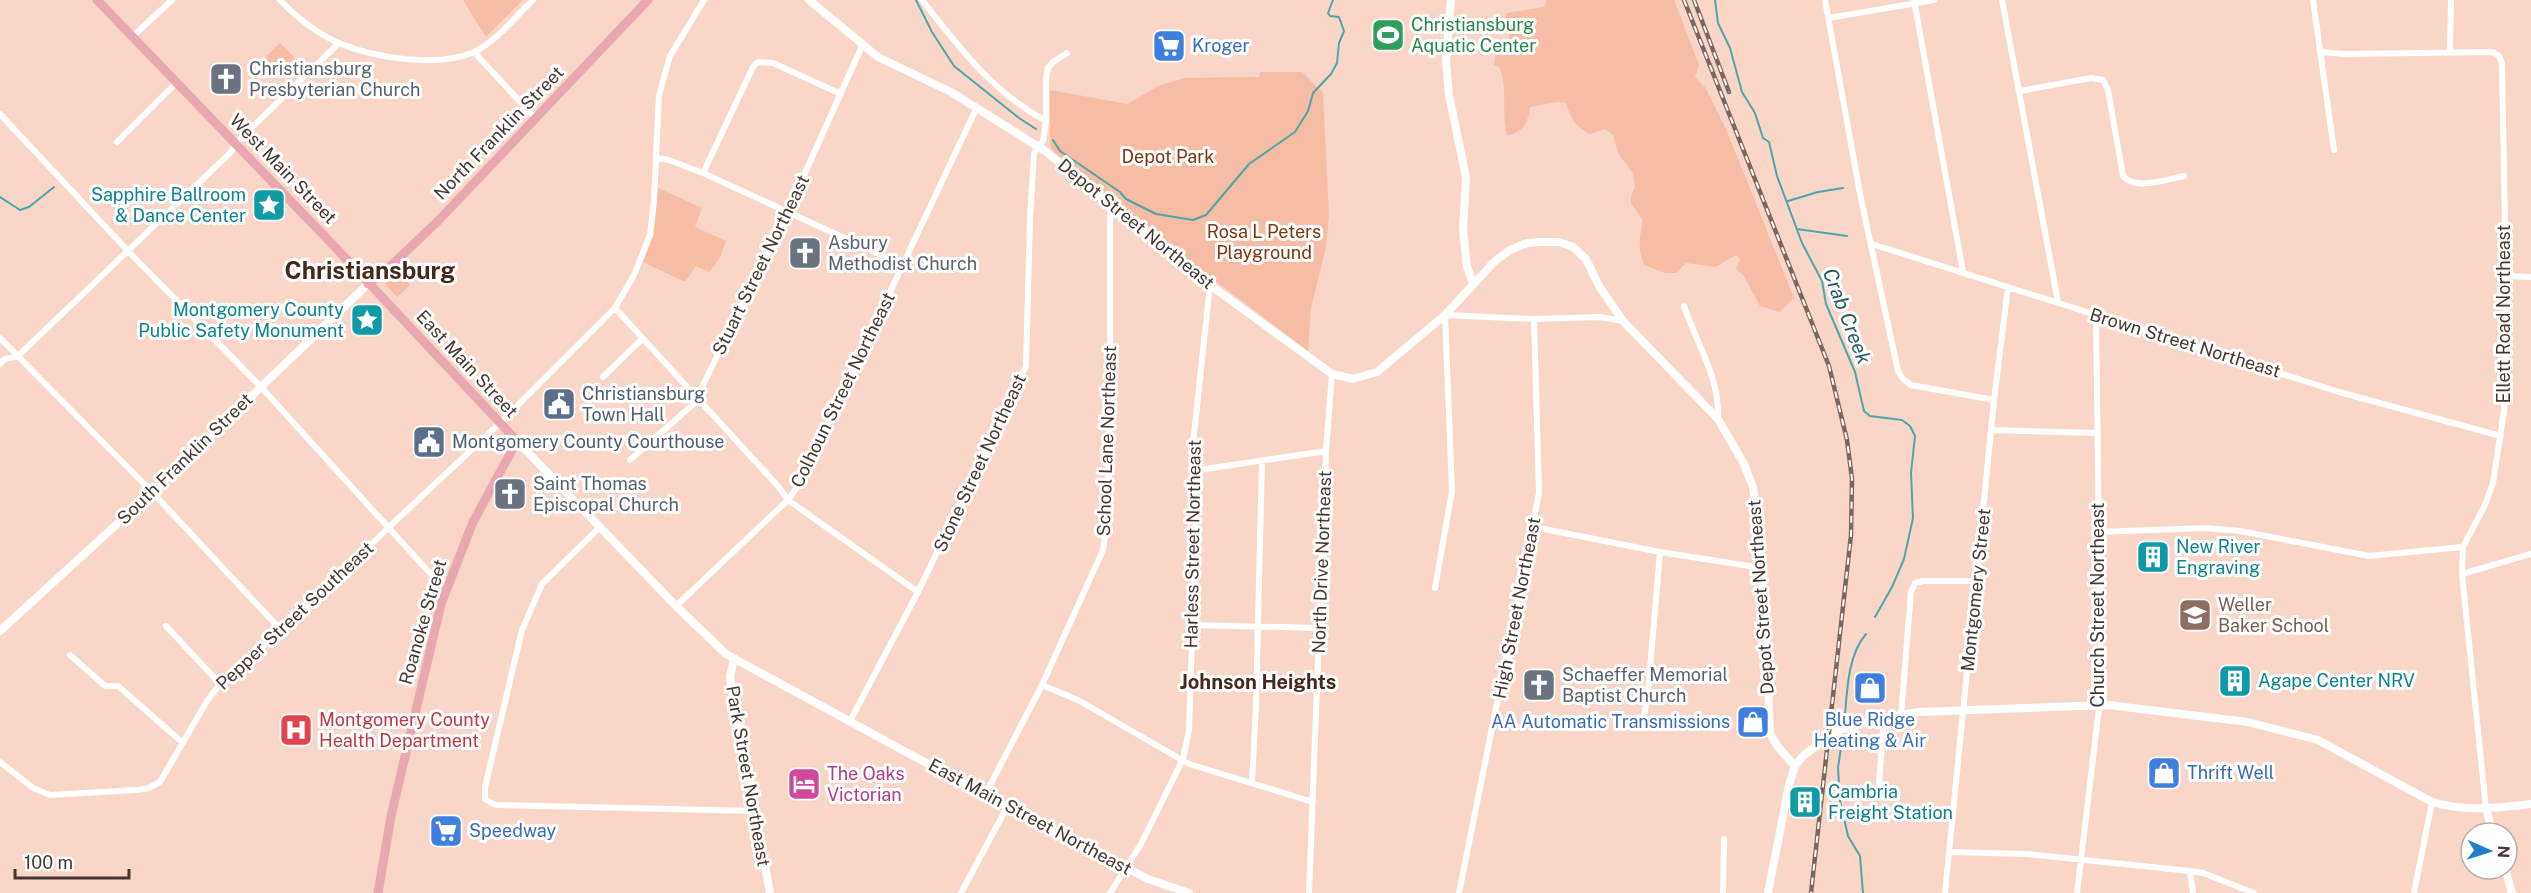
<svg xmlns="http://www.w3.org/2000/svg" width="2531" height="893" font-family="'Public Sans',sans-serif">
	<rect width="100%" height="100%" fill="#f9d6c7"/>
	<!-- green -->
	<path fill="#f6bca4" d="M463,0H523L486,37Z
		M1547,0H1674L1699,65L1695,77L1705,87L1726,129L1794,298L1780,312L1760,306L1744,276L1736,269L1740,259L1736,255L1715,267L1686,263L1676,273H1665L1644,265C1638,249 1639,238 1643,221L1631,203V196L1635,187L1633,173L1619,155L1613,135L1605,129L1590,134C1575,126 1571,118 1566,103L1557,102L1530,107C1529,121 1522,134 1507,135C1501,112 1508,90 1500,68L1494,65L1497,45L1502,46L1509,40V32L1502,26L1507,13L1544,7Z
		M280,43L296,59L277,76L262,60Z
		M1260,72H1302L1323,93L1329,215L1326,247L1311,308L1308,351L1180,254L1057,154L1051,148L1050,142V90L1128,104L1158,86L1184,78L1259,77Z
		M658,188L702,208L695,227L726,241L720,258L709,272L696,266L685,282L643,262L654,234Z
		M400,271L410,285L397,297L385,284L393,274Z"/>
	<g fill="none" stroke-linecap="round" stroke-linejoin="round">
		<!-- stream -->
		<path stroke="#4da6ab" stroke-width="2" d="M916,0L932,32L954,66L1019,118L1036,129
			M1715,0L1718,23L1730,48L1742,92L1755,113L1763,138L1769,142L1777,176L1802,243L1822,281L1826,304L1855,372L1864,411L1870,416L1902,420L1910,426L1915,436L1911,473L1913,518L1904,559L1892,587L1875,617
			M1053,140L1060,151L1120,192L1126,199L1156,214L1193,220L1206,215L1249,164L1295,132L1308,111L1313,93L1331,74L1337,63L1339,43L1344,31L1339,17L1330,16L1328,13L1333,0
			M0,197L20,210L29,207L54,187
			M1788,201L1818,192L1843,188
			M1797,229L1847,236
			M1844,727C1847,698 1846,657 1866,634
			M1843,733L1838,768L1840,801L1848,836L1860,856L1863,893"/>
		<!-- street -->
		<path stroke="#fff" stroke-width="6" d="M280,0C297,18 316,33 339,43C374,58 438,68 474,52C497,41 515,17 533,0
			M922,0C958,46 993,93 1046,121
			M1825,0L1861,199L1898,371L1903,379L1911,385L1994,400
			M1914,0L1963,272
			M2002,0L2058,302
			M2313,0L2334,150
			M1829,18L1934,0
			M132,37L172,0
			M474,52L536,119
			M2320,52L2345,54L2493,52L2499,56L2502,63L2507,332L2504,411L2493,483L2485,505L2463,547L2462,574L2486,809
			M2450,52L2451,0
			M2020,91L2091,78L2103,80L2108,90L2123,176C2136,191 2167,179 2184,176
			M0,114L128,251L261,387L427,570L436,578L448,583
			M117,142L176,83
			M656,158L666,159L703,173L903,265
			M703,173L753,67L758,62L773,63L841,94
			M1872,244L2339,392L2501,436
			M2505,276L2531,277
			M1684,306C1697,345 1720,377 1718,419
			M615,308L778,486L788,500L918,592
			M0,338L152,492L280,629
			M0,364L5,359L18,356L230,153L241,138L339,43
			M603,377L642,339
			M1991,430L2097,433
			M630,460L698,400L701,389L787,213L862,46
			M1192,471L1326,451
			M600,527L542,584L522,630L485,787V799L495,805L754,811
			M1534,527L1660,552L1762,568
			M2098,532L2206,528L2240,531L2369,556L2463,547
			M2462,574L2531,554
			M1435,588L1452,491L1445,315L1534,319L1600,317L1623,321
			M676,606L788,500L800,483L977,107
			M1192,625L1319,628
			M166,626L220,684
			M70,655L105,686H118L183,743
			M1042,685L1078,700L1189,764L1313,802
			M1901,715L1911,592L1915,583L1923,581H1977
			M850,721L918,592L1026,366L1030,218L1034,153L1043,141L1046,121V79L1048,68L1053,62L1067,53
			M1643,722L1648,692L1660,552
			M0,762L33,788L50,795L137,790L149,788L160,782L207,701L220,684L319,597L389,527L500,423L615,308L634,275L650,235L654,200L659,95L670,56L704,0
			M1252,783L1256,705L1262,460
			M1879,784L1884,718
			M985,795L1042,685L1103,550L1107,521L1110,424V204
			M1949,852L2027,854L2190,871L2203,873L2254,893
			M2190,871L2193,893
			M961,893L1007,807
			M1110,893L1141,844L1183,759L1189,730L1196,517L1193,444L1210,285
			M1309,893L1326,451L1332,374
			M1459,893L1539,493L1534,319
			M1723,893L1724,839
			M1945,893L1994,400L2008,287
			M2077,893L2101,691L2096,316
			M2414,893L2432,802"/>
		<!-- secondary -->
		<path stroke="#fff" stroke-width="8" d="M809,0L878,57L951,92L1045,151L1210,285L1332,374L1353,379L1377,372L1445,315L1495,261L1510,250L1527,243L1542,242H1559L1573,247L1586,259L1599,286L1623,321L1718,419L1744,464L1753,487L1757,515L1765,615L1770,734L1778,747L1795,766
			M1451,0L1446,61L1449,95L1466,177L1463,230L1467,267L1473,283
			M517,441L676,606L726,654L1007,807L1148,879L1189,893
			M0,631L152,492L368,284
			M734,658L730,677L770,893
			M2486,809L2493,833
			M2505,869L2512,893
			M1768,893L1789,785L1795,766L1803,756L1834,732L1884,718L1918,712L2108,705L2248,722L2318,740L2432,802C2466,812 2497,808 2531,804"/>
		<!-- primary -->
		<path stroke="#e9a8b1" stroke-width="9" d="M97,0L335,247L517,441L473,522L441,604L391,816L378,893
			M368,284L395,262L438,221L648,0"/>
		<defs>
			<path id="rail" d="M1684,0L1829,366L1847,440L1852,479L1851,535L1811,893
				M1694,0L1729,92"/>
		</defs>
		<!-- rail casing -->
		<use href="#rail" stroke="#7c675e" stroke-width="4.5"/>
		<!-- rail -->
		<use href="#rail" stroke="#fff" stroke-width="2" stroke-dasharray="7" stroke-linecap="butt"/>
	</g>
	<!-- icons -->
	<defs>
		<symbol id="stadium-square" viewBox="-11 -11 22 22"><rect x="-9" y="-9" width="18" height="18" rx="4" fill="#2e9e5b" stroke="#fff"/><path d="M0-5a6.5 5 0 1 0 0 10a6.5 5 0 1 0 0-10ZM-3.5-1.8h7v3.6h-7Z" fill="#fff"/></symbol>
		<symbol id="supermarket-square" viewBox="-11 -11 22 22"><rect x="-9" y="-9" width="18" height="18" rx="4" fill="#3f7fe0" stroke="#fff"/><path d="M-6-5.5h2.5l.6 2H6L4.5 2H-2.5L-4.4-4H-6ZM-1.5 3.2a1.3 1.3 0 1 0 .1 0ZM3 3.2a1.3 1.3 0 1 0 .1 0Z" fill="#fff"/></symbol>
		<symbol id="church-square" viewBox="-11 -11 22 22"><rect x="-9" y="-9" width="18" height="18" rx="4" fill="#6b7280" stroke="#fff"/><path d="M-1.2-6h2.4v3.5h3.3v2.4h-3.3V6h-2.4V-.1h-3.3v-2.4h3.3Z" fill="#fff"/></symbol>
		<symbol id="sight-square" viewBox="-11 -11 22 22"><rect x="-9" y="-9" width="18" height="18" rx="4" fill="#0f9aa8" stroke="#fff"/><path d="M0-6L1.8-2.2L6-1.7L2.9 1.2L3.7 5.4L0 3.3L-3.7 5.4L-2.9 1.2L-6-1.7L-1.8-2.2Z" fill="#fff"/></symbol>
		<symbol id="civic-square" viewBox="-11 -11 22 22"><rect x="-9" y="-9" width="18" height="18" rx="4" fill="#5c6f8a" stroke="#fff"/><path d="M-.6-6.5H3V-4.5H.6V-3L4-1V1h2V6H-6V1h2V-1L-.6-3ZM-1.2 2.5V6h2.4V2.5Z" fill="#fff"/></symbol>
		<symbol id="building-square" viewBox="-11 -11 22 22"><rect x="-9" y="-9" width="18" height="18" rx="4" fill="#0f9aa8" stroke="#fff"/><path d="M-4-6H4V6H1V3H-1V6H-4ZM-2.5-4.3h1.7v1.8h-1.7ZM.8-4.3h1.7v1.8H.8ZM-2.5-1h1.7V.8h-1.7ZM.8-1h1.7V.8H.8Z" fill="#fff"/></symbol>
		<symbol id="school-square" viewBox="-11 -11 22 22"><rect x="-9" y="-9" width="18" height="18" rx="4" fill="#8d6e63" stroke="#fff"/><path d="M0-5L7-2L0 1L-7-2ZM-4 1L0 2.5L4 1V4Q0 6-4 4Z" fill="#fff"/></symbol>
		<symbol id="shop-square" viewBox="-11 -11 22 22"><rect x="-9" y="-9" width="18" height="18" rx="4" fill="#3f7fe0" stroke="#fff"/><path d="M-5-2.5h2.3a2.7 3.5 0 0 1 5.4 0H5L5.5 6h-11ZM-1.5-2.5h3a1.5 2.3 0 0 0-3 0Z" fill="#fff"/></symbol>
		<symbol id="hospital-square" viewBox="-11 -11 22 22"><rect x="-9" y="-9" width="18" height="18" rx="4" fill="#e0444e" stroke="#fff"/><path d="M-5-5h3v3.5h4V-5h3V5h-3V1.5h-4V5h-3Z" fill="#fff"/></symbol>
		<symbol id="hotel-square" viewBox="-11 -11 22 22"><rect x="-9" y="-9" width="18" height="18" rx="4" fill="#d1479c" stroke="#fff"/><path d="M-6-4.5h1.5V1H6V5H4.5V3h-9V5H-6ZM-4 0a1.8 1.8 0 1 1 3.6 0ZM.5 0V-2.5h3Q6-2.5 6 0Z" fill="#fff"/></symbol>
	</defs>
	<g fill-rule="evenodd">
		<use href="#stadium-square" x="1369" y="16" width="38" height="38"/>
		<use href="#supermarket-square" x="1150" y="27" width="38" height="38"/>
		<use href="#church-square" x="207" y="60" width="38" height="38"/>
		<use href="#sight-square" x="250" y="186" width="38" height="38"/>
		<use href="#church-square" x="786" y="234" width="38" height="38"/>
		<use href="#sight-square" x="348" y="301" width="38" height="38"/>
		<use href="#civic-square" x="540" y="385" width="38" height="38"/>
		<use href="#civic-square" x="410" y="423" width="38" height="38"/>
		<use href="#church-square" x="491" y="475" width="38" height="38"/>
		<use href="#building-square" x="2134" y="538" width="38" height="38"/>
		<use href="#school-square" x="2176" y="596" width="38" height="38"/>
		<use href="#building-square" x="2216" y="662" width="38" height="38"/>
		<use href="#church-square" x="1520" y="666" width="38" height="38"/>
		<use href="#shop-square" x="1851" y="669" width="38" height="38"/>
		<use href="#shop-square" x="1734" y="703" width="38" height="38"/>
		<use href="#hospital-square" x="277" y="711" width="38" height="38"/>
		<use href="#shop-square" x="2145" y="754" width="38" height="38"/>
		<use href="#hotel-square" x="785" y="765" width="38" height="38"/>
		<use href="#building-square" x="1786" y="783" width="38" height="38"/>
		<use href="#supermarket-square" x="427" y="812" width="38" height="38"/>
	</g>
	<g text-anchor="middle" stroke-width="6" stroke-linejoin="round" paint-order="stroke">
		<!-- leisure labels -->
		<g font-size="18" fill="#27864d" stroke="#fff" text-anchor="start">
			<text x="1411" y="31">Christiansburg<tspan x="1411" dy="21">Aquatic Center</tspan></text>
		</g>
		<!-- shop labels -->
		<g font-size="18" fill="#366cbe" stroke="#fff" text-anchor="start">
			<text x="1192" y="52">Kroger</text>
			<text x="1870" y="726" text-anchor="middle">Blue Ridge<tspan x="1870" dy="21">Heating &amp; Air</tspan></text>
			<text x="1730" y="728" text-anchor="end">AA Automatic Transmissions</text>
			<text x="2187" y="779">Thrift Well</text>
			<text x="469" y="837">Speedway</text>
		</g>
		<!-- worship labels -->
		<g font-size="18" fill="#5b616d" stroke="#fff" text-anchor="start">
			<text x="249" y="75">Christiansburg<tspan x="249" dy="21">Presbyterian Church</tspan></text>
			<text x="828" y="249">Asbury<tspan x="828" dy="21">Methodist Church</tspan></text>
			<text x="533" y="490">Saint Thomas<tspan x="533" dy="21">Episcopal Church</tspan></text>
			<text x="1562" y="681">Schaeffer Memorial<tspan x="1562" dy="21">Baptist Church</tspan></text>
		</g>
		<!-- street labels -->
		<g font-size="18" fill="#453731" stroke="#fff">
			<text transform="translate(499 133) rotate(-46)" y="6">North Franklin Street</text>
			<text transform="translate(283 169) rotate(46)" y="6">West Main Street</text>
			<text transform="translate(1136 224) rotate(39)" y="6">Depot Street Northeast</text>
			<text transform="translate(761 265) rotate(-64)" y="6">Stuart Street Northeast</text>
			<text transform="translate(2504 314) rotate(-90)" y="6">Ellett Road Northeast</text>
			<text transform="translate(2185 343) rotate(17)" y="6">Brown Street Northeast</text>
			<text transform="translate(467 364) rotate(47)" y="6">East Main Street</text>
			<text transform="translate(843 390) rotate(-64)" y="6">Colhoun Street Northeast</text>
			<text transform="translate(1107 441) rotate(-88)" y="6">School Lane Northeast</text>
			<text transform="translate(185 459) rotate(-44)" y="6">South Franklin Street</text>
			<text transform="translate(980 463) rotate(-65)" y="6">Stone Street Northeast</text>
			<text transform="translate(1193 544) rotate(-89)" y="6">Harless Street Northeast</text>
			<text transform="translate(1322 562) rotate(-88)" y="6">North Drive Northeast</text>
			<text transform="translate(1976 590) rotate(-84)" y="6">Montgomery Street</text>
			<text transform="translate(1761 597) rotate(-94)" y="6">Depot Street Northeast</text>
			<text transform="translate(2098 605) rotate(-90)" y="6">Church Street Northeast</text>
			<text transform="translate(1517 608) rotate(-79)" y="6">High Street Northeast</text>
			<text transform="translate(295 616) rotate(-43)" y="6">Pepper Street Southeast</text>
			<text transform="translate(423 622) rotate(-74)" y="6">Roanoke Street</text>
			<text transform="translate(748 776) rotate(80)" y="6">Park Street Northeast</text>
			<text transform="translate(1030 817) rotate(28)" y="6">East Main Street Northeast</text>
		</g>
		<!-- park labels -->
		<g font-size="18" fill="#81350e" stroke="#fff">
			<text x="1168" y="163">Depot Park</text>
			<text x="1264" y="238">Rosa L Peters<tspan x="1264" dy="21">Playground</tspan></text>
		</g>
		<!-- culture labels -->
		<g font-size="18" fill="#0d838f" stroke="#fff" text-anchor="start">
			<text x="246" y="201" text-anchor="end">Sapphire Ballroom<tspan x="246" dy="21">&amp; Dance Center</tspan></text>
			<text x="344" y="316" text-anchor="end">Montgomery County<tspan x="344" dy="21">Public Safety Monument</tspan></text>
			<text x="2176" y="553">New River<tspan x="2176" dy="21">Engraving</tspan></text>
			<text x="2258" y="687">Agape Center NRV</text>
			<text x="1828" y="798">Cambria<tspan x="1828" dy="21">Freight Station</tspan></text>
		</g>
		<!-- service labels -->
		<g font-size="18" fill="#4e5e75" stroke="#fff" text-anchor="start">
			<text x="582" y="400">Christiansburg<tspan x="582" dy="21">Town Hall</tspan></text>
			<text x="452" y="448">Montgomery County Courthouse</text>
		</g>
		<!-- education labels -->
		<g font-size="18" fill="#785e54" stroke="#fff" text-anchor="start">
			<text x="2218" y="611">Weller<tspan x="2218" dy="21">Baker School</tspan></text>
		</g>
		<!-- health labels -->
		<g font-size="18" fill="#be3a42" stroke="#fff" text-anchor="start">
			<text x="319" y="726">Montgomery County<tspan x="319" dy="21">Health Department</tspan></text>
		</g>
		<!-- hotel labels -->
		<g font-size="18" fill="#b23c85" stroke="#fff" text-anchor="start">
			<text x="827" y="780">The Oaks<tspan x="827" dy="21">Victorian</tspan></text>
		</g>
		<!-- water labels -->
		<g font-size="20" font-style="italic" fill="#255d61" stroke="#fff">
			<text transform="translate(1847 316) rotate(69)" y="7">Crab Creek</text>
		</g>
		<!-- neighbourhood labels -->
		<g font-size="20" font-weight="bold" fill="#44291e" stroke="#fff">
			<text x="1258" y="689">Johnson Heights</text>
		</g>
		<!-- district labels -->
		<g font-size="24" font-weight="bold" fill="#44291e" stroke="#fff">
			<text x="370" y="279">Christiansburg</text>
		</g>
	</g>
	<!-- north arrow -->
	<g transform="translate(2489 851) rotate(93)"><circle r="28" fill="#ffffff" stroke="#b5afad" stroke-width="1.5"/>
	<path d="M0-4.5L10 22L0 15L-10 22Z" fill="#207ecb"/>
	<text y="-9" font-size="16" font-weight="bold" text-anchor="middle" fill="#453731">N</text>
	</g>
	<!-- scale -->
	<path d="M15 869v9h114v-9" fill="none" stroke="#453731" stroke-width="3"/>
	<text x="24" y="869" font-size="18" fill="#453731" stroke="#ffffff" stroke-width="4.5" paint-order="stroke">100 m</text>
</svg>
